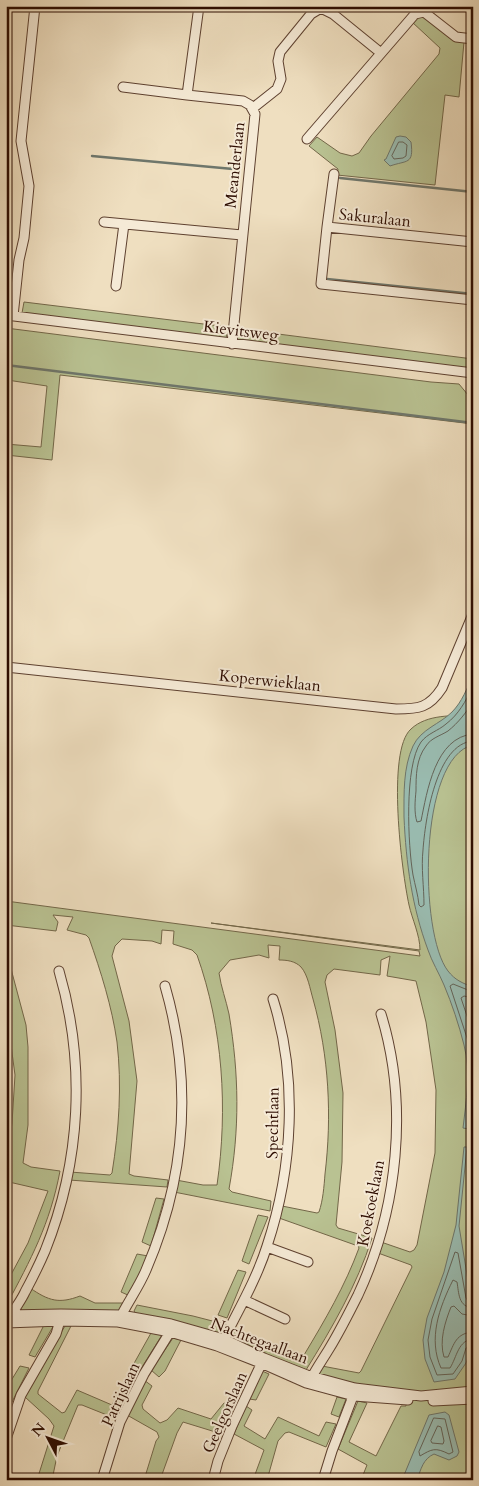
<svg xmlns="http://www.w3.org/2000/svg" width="479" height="1486" font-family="Cardo,serif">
	<rect width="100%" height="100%" fill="#efdfc0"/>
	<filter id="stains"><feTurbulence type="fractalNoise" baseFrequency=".004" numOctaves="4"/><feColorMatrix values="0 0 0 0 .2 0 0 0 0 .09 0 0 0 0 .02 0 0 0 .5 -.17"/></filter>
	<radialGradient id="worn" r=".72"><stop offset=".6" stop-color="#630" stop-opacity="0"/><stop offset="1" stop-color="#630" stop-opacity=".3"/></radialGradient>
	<!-- green -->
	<path fill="#b9c292" stroke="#736749" d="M424,16L450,38L464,42L459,97L445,95L435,185L337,175L338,169L309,146L317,137L340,153L352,156L359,153L371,136L439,54L440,48L412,22L417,18Z
		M24,302L228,327L226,339L22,313Z
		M6,328L431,382L459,384L473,401V424L60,375L52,460L6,455V444L41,447L47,386L7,380Z
		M239,329L473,359V369L237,341Z
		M473,715V1480H361L367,1465L338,1449L358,1401L367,1403L349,1442L376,1456L401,1406H406V1392L374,1389L319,1375L322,1366L359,1373L361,1371L412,1267L411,1265L378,1253L381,1242L410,1252L414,1250L417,1245L435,1153L436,1090L426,1022L416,981L387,976L390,956L381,960L380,975L334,969L327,975L325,982L335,1030L343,1093L342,1162L336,1225L338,1228L372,1238C357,1285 332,1328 306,1370L228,1339L233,1329L299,1357L304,1355C325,1320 345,1286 359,1248L358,1246L279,1218L282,1206L317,1213L319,1212C323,1200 324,1187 325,1174C332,1116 329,1056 313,999C310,989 308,975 301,967C295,961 287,960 279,960L280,946L268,945L269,958L259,955L230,960L219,973C221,987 226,1000 229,1014C239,1074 240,1129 229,1189L232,1192L271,1201L270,1211L174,1192L176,1180L203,1185H217C228,1109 223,1028 197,955L192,950L173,944L174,931L162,930L161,944L152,941L122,939L115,946L112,956L129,1021L137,1081L129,1174L134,1176L168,1180L167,1187L69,1180L70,1172L110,1175L112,1173C119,1130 122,1085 117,1042C112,1007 101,972 89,938L86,935L67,930L73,917L53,915L58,922L56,931L6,925V901L420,956L419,951L211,923L420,950C420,935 412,919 409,905C402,873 386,751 411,729C427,714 452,716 473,715Z
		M6,950L26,1025L28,1047V1125L23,1163L31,1167L60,1171C50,1224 31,1259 6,1306V1284L28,1243L48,1191L9,1182L8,1186L6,1185V1165L12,1123L15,1075L6,1008Z
		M156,1198L164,1199L151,1246L142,1242Z
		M258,1215L268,1217L249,1264L242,1261Z
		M137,1254L148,1256L130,1296L121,1292Z
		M238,1270L246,1272L227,1318L218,1315Z
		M30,1288C49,1301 59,1304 80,1296L95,1303H126L119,1312L63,1310L17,1311Z
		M137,1305L193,1316L224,1324L220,1336L137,1315L134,1311Z
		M44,1325H54L35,1357L29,1355Z
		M65,1326H71L38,1391V1394L62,1413L65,1412L77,1390L112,1405L125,1380L134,1381L117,1419L82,1405H78L57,1456L52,1480H37L54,1426L49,1419L25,1397L29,1387Z
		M151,1333L162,1335L139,1372L132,1367Z
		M173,1338L181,1340L165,1371L159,1377L151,1370Z
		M20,1366L29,1368L12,1402L6,1399V1389Z
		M262,1371L269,1374L256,1400L249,1399Z
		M144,1380L152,1386L142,1405L143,1409L160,1423L167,1420L178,1408L211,1419L224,1403L234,1407L222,1434L183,1422L177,1433L160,1480H144L156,1441L159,1437L157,1432L127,1415Z
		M337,1397L346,1399L339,1417L331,1414Z
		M246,1406L252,1410L244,1426L265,1439L278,1417L319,1436L326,1422L336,1424L326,1447L289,1432L285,1433L278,1441L267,1480H253L264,1450L234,1434Z"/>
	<!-- water -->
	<path fill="#9abdb2" stroke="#6e766b" d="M400,136L406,137L411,142C414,165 407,160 390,166L384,160L386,159L396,137Z
		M473,676V745C418,757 419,934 448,971C455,980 462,983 473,987V1103L469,1129L463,1128C466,1102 471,1072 464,1045C459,1025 452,1004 444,985C439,973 432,962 428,950C412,907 406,863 404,817C404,793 403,768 413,746C421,729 440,724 452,712C462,702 467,688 473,676Z
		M464,1147H467L459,1226L473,1311V1344L466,1363L455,1379L434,1382L425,1359L423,1340L427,1318L444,1272L456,1225Z
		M445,1412L449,1415L459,1452L457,1456L449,1460L434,1454C423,1459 421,1469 417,1480H402L429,1415Z"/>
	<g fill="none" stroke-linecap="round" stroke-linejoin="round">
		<!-- shore -->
		<path stroke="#646459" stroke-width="1" d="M399,142H403L407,145L406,156L403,158L394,159L392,156Z
			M473,687C465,702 459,714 446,724C438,731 428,733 421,742C404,766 408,846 413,875C415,885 418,895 419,905L421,907L424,905C424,887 421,868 423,850C425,821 436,743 473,741
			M473,701C467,712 458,723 448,731C440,736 431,738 426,746C416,759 416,776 416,791C415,801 414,813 417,822L421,821C427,792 435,737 473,734
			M473,992L453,984L450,986L470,1047L472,1082L470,1110L473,1113
			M473,998L464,996L461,998L473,1034
			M473,1302L468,1301L466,1298L458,1253L455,1252L432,1319L428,1340L430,1357L437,1375L453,1374L462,1361L466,1348L473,1346
			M473,1308C458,1307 459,1293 457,1282L453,1280C439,1308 428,1339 441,1368H450C457,1357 458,1340 473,1339
			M473,1316L462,1314L454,1306L451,1307C445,1322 439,1341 444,1357H448C454,1344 456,1333 473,1332
			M434,1418L445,1419L453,1452L449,1454C435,1447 432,1449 420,1456L419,1452Z
			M438,1426L441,1427L444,1441L443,1444L432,1443L431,1441Z"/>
		<!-- stream -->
		<path stroke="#6e766b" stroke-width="2.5" d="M92,156L233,169
			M340,178L473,192
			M327,279L473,294
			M6,365L473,423"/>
		<defs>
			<path id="minor" d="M199,6L187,95L243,101L250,105L255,114L232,344
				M123,87L187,95
				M253,108L277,89L281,79L278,61L280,52L311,14L321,8L333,14L381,53
				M307,139L415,14L424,12L456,37L473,39
				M334,174L327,227L473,242
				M104,222L242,235
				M327,227L321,284L473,300
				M116,286L124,224
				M6,315L473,373
				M13,316L19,260L24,238L29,186L21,141L35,6
				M6,667L396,709C419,709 429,708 442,688L473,614
				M267,1247L308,1262
				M244,1300L285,1319
				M6,1315L61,1314L121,1315L171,1324L224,1339L264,1358L307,1375L355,1388L421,1396L473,1391
				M10,1318C14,1309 21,1301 25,1292C32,1279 39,1265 45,1251C81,1161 86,1064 59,971
				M119,1320C127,1303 139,1287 146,1270C186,1177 193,1083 165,986
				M6,1323L61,1321L118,1322L170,1332L217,1346L263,1364L306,1383L354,1396L408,1400
				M220,1342L224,1339C239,1309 257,1278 267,1246C293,1168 298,1078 273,999
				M310,1381C315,1370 323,1359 329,1349C340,1331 349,1313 358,1295C398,1209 409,1105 381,1014
				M433,1401L473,1399
				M6,1439L21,1395L56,1334L61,1317
				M102,1480L120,1422L144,1374L170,1332V1328
				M213,1480L218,1461L232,1426L264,1358
				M323,1480L332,1451L355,1391"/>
		</defs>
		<!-- minor casing -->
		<use href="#minor" stroke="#5e4130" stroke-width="11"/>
		<!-- minor -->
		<use href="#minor" stroke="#f5ead6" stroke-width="9"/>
	</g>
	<g text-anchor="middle" stroke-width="4" stroke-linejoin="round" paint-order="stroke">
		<!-- street labels -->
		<g font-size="16" fill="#2d0c00" stroke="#f5ead6">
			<text transform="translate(234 165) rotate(-84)" y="6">Meanderlaan</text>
			<text transform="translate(375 217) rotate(6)" y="6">Sakuralaan</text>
			<text transform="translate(241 330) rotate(7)" y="6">Kievitsweg</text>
			<text transform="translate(270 680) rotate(6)" y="6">Koperwieklaan</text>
			<text transform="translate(272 1123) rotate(-89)" y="6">Spechtlaan</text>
			<text transform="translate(370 1203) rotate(-79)" y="6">Koekoeklaan</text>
			<text transform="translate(260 1340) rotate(21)" y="6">Nachtegaallaan</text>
			<text transform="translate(120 1394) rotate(-65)" y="6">Patrijslaan</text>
			<text transform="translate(224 1412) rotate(-66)" y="6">Geelgorslaan</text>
		</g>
	</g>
	<!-- margin -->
	<rect width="479" height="1486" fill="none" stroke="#efdfc0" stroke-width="25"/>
	<rect x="8" y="8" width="464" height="1471" fill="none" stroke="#2d0c00" stroke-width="2.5"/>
	<rect x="12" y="12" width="454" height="1461" fill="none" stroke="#2d0c00"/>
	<!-- north arrow -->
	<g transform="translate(48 1438) rotate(311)" stroke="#f5ead6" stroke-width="4" paint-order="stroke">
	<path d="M0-4L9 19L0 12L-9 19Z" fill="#2d0c00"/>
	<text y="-8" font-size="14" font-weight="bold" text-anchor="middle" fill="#2d0c00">N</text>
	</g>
	<rect width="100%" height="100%" filter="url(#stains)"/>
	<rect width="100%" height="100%" fill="url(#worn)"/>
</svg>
